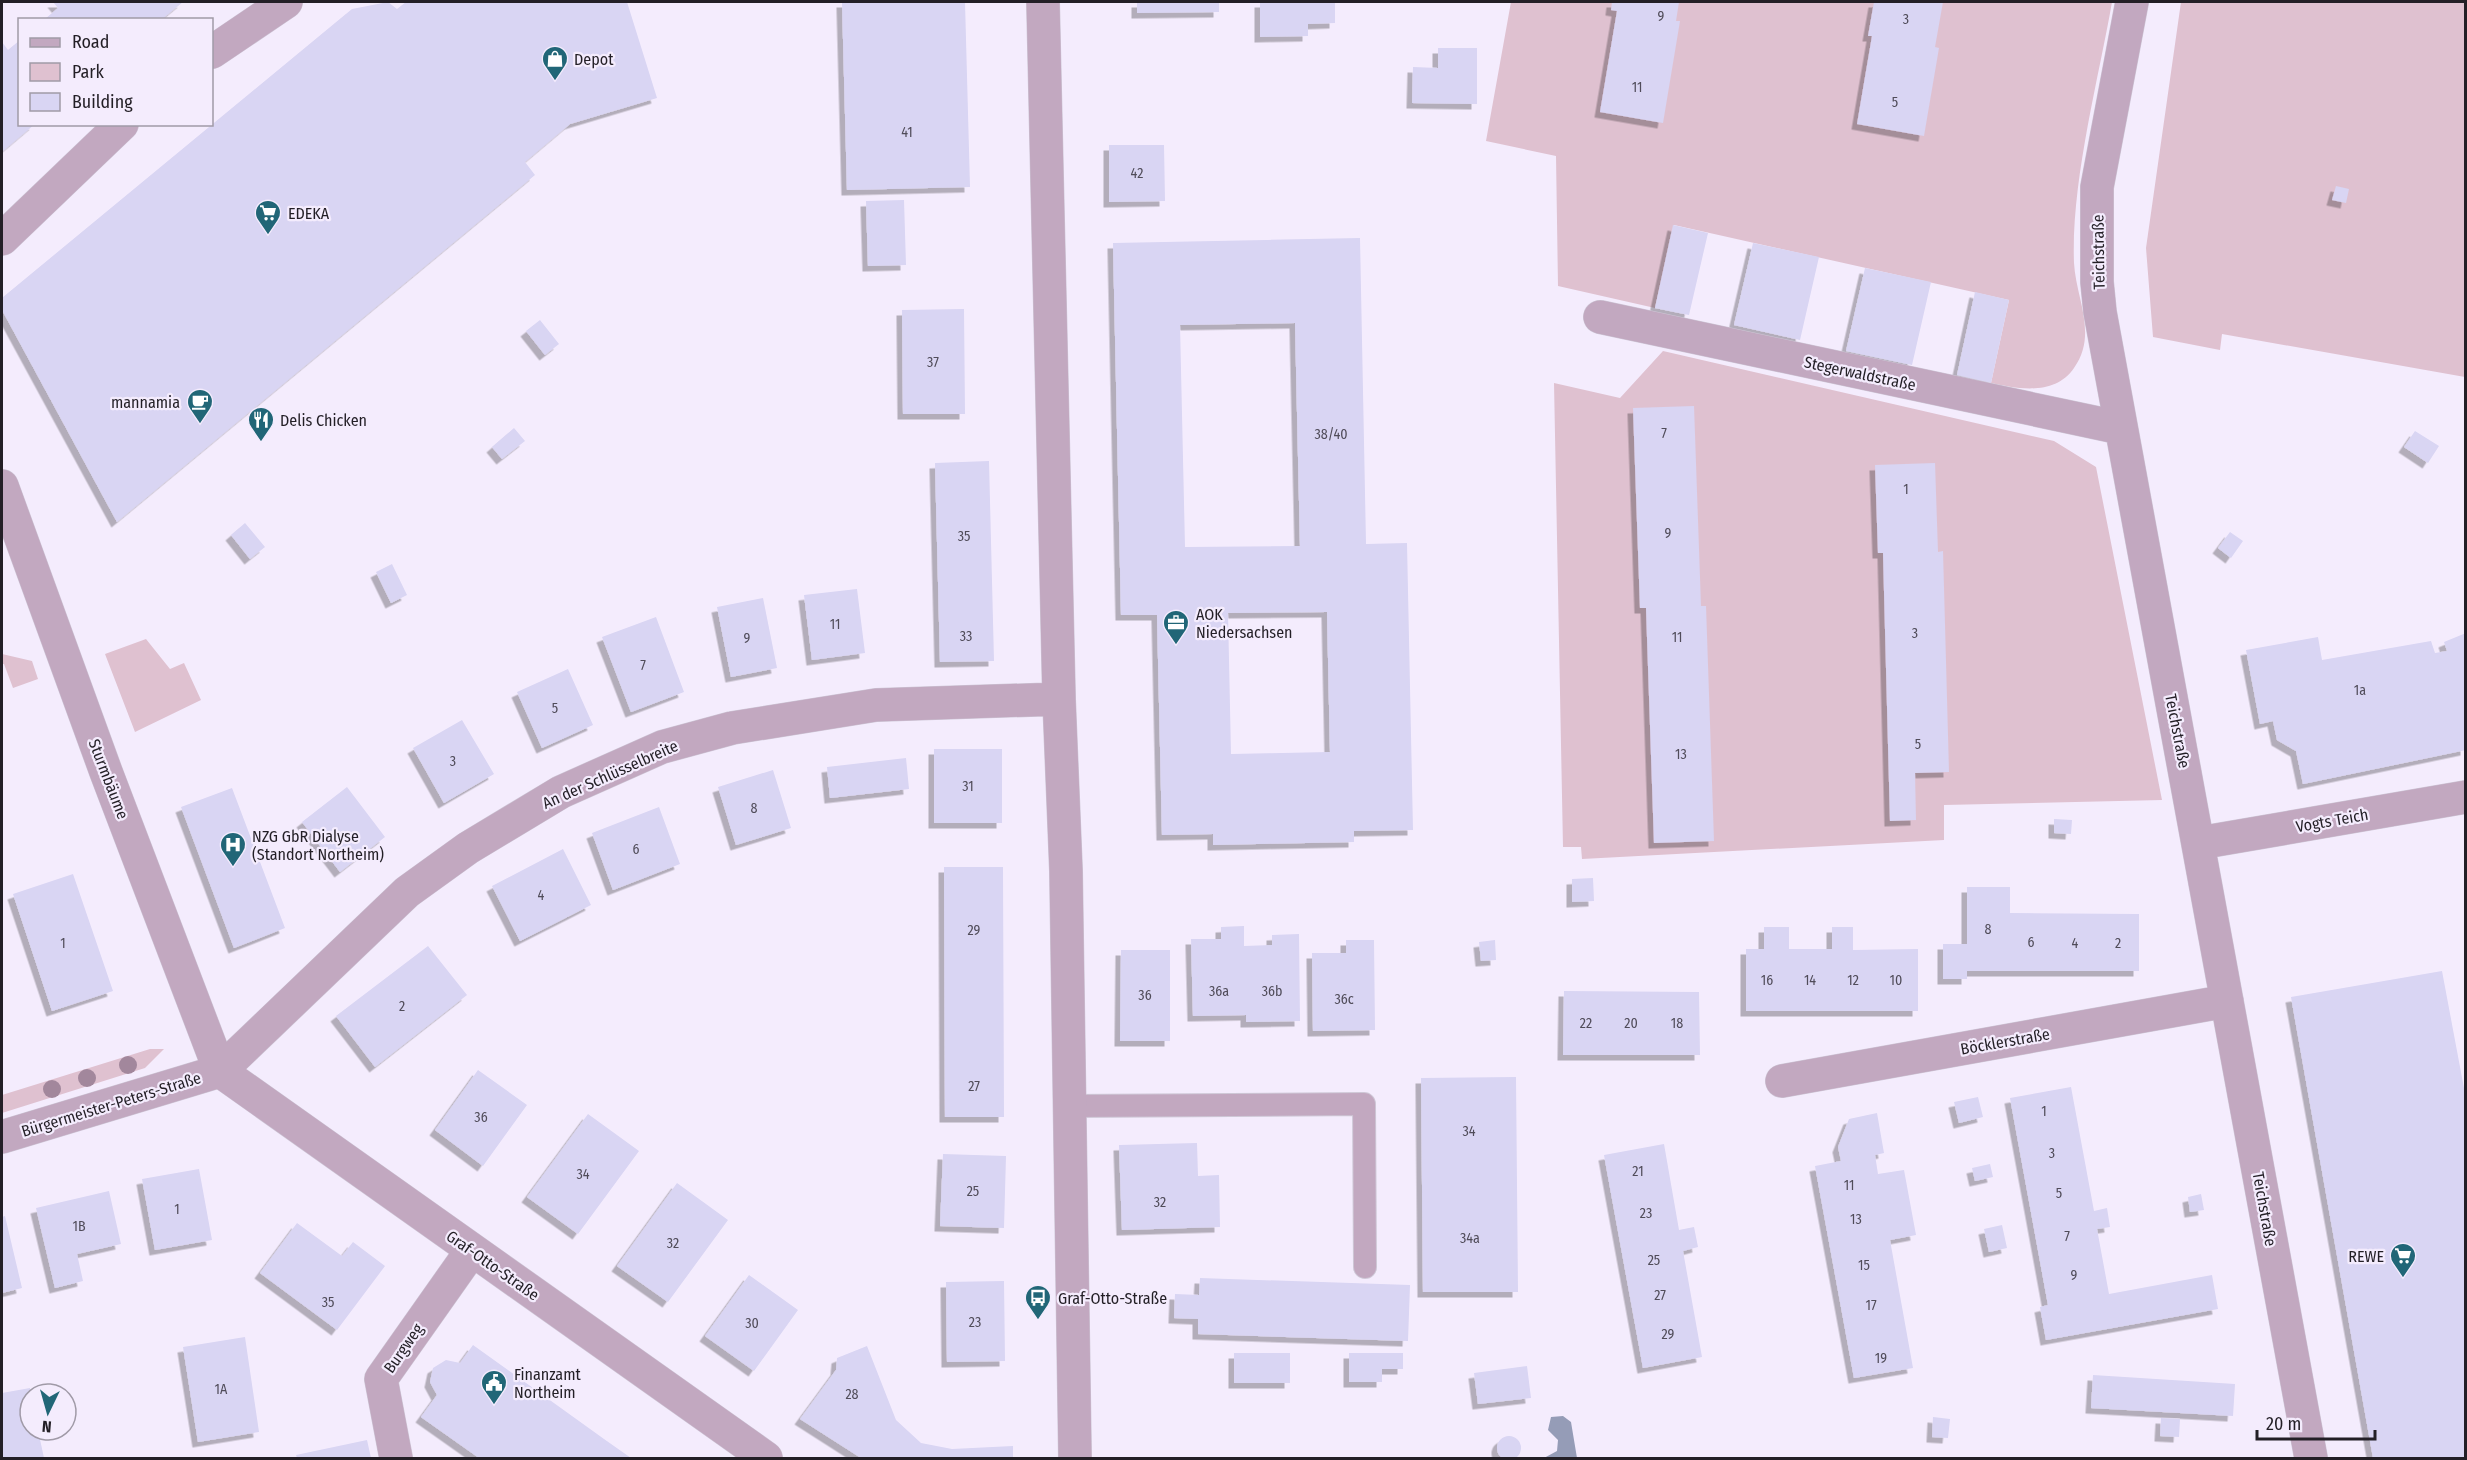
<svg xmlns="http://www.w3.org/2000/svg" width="2467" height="1460" font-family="'Fira Sans Condensed',sans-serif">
	<defs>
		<filter id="shadow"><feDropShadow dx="-5.5" dy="5.5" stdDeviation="0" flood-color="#0004"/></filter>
	</defs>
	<rect width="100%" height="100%" fill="#f4ecfd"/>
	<!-- green -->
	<path fill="#dfc1d0" d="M1511,2H2112C2098,82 2071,182 2074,263C2076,299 2098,334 2074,368C2055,396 2018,389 1991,383L2009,300L1674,225L1655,308L1558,286L1556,156L1486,141Z
		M2181,2H2465V377L2222,334L2220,350L2153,337L2146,248Z
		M1663,351L2054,441L2096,467L2162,800L1944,805V840L1582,859L1581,847H1563L1554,383L1620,398Z
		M146,639L170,669L184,663L201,700L135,732L105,654Z
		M2,654L32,661L38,679L13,688L4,664H2Z
		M150,1049H164L145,1068L2,1113V1095Z"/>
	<!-- water -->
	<path fill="#959cb7" d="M1563,1416L1571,1422L1577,1458H1544L1557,1451L1558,1440L1548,1430L1551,1417Z"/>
	<!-- building -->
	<path fill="#d9d5f3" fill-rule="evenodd" filter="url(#shadow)" d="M53,2H183L161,20H44L58,8Z
		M388,2L397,9L406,2H627L657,98L570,124L525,162L535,175L117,522L2,310V298L352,9Z
		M842,2H965L970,187L847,190Z
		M1137,2H1219V12L1137,13Z
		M1260,2H1335V23L1308,24V36L1260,37Z
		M1612,2H1679L1676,21H1680L1663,123L1600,112L1617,11L1611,10Z
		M1874,2H1943L1935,47L1939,48L1924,136L1857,124L1872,36H1868Z
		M20,40V124H35L2,152V42L8,50Z
		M1438,48H1477V104L1412,103L1413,67L1438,68Z
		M1109,145H1164L1165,201L1109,202Z
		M2336,186L2349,189L2346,203L2332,200Z
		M904,200L906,265L868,266L866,201Z
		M1673,225L1708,233L1689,315L1655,308Z
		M1360,238L1366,544L1407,543L1413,830L1354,831V842L1213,845V834L1162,835L1157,615H1121L1113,243ZM1295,323L1300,546L1185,547L1180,325ZM1327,612L1330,752L1231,754L1228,613Z
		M1753,243L1819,257L1800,340L1734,325Z
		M1865,268L1931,282L1912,365L1846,351Z
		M1975,292L2009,300L1991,383L1957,375Z
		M964,309L965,414H903L902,310Z
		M540,320L559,344L545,355L526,331Z
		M1694,406L1701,606H1706L1714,841L1654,843L1646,608H1640L1633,408Z
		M514,428L525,441L502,459L492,447Z
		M2415,431L2439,446L2428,463L2404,447Z
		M989,461L994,661L940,662L935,463Z
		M1935,463L1938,552L1943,551L1949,772L1915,773L1916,820L1890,821L1883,553H1878L1875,465Z
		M245,523L265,547L250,559L231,535Z
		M2230,532L2243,541L2231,558L2218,548Z
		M392,564L407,595L391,603L376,572Z
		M857,589L865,653L812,660L804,595Z
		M763,598L777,668L731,677L717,607Z
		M656,617L684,692L631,712L602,637Z
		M2466,633V750L2303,784L2296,751L2277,740L2273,721L2260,724L2246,650L2318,637L2322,660L2431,641L2435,653L2447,651L2444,642Z
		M568,669L593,725L542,748L517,692Z
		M462,720L494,774L444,803L413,748Z
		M934,749H1002V823H934Z
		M906,758L909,789L830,798L827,767Z
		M773,770L791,828L736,845L718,787Z
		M347,787L385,837L340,872L302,822Z
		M232,788L285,928L234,948L181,807Z
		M659,807L680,864L613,890L592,833Z
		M2054,819L2072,820L2071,834L2054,833Z
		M563,849L591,905L520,941L492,886Z
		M944,867H1003L1004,1117H945Z
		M73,874L113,991L52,1011L13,894Z
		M1593,878L1594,901L1572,902V879Z
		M1967,887H2010V913L2139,914V971H1967V979H1943V944H1967Z
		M1244,926V946L1272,945V935L1299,934L1300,1021L1246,1022V1015L1193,1016L1191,939H1221V927Z
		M1764,927H1789V949H1832V927H1853V950L1918,949V1011H1746V949H1764Z
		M1346,940H1374L1375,1030L1313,1031L1312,953H1346Z
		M1495,940L1496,960L1481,961L1479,942Z
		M428,946L467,995L375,1067L336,1016Z
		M1121,950H1170V1041H1120Z
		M2442,971L2466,1099V1458H2373L2291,997Z
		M1564,991L1699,992L1700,1055H1563Z
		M478,1070L527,1105L483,1166L435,1130Z
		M1516,1077L1518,1292H1423L1421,1078Z
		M2071,1087L2094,1211L2107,1208L2110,1227L2097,1229L2109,1294L2212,1275L2218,1309L2046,1340L2040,1307L2048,1305L2010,1098Z
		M1978,1097L1983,1117L1959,1123L1954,1102Z
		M1877,1113L1884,1153L1875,1155L1878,1174L1904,1170L1916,1235L1890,1240L1913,1368L1854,1378L1815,1166L1841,1161L1838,1147L1849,1119Z
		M588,1114L639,1151L578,1234L527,1197Z
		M1197,1143L1198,1176L1219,1175L1220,1227L1122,1230L1119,1145Z
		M1664,1144L1679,1230L1694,1227L1698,1247L1683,1251L1702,1357L1643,1368L1604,1155Z
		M943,1154L1006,1156L1004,1228L940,1226Z
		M1990,1164L1993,1177L1975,1181L1972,1168Z
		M199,1169L212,1240L155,1250L142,1179Z
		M677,1183L728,1220L668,1302L617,1266Z
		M109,1191L121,1244L77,1254L83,1281L55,1288L36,1208Z
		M2201,1194L2204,1210L2190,1212L2188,1197Z
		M5,1216L22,1288L2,1293V1217Z
		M297,1223L342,1256L353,1242L385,1266L337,1330L260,1273Z
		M2002,1225L2007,1248L1989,1252L1984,1229Z
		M749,1275L798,1310L754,1371L705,1336Z
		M1200,1278L1410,1285L1408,1341L1198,1334V1319L1174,1318L1175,1294L1199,1295Z
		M1004,1281L1005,1361L947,1362L946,1282Z
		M245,1337L259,1432L198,1442L183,1347Z
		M473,1345L604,1439L631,1458H479L421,1417L437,1395L430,1382L433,1368L446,1360L460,1363Z
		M867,1346L896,1420L921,1443L952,1449L1013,1446V1458H861L800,1419L836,1370L837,1358Z
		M1234,1353H1290V1383H1234Z
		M1349,1353H1403V1369H1382V1382H1349Z
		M1527,1366L1531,1398L1478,1404L1474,1373Z
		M2093,1375L2235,1384L2233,1416L2091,1408Z
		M30,1388V1430H38L44,1458H2V1393Z
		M1933,1417L1950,1419L1948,1438L1932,1437Z
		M2161,1418L2180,1419L2179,1437L2160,1436Z
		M1497 1448a12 12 0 1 1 24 0a12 12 0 1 1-24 0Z
		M367,1440L371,1458H297L296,1455Z"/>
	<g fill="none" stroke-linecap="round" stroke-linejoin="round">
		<defs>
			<path id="lane" d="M1070,1106L1364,1104L1365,1267"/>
			<path id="street" d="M1043,2L1059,699L1066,871L1075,1458
				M2132,2L2097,187V282L2100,312L2311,1458
				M212,52L286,2
				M2,239L122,124
				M1600,317L2121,428
				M2,486L106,772L220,1071
				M2199,843L2466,797
				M220,1071L766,1458
				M1782,1081L2227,1001
				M2,1137L220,1071L407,892L468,848L561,792L662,747L732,728L876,705L1059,699
				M396,1458L381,1379L472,1250"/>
		</defs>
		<!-- lane casing -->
		<use href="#lane" stroke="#cec7d6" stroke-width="24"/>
		<!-- street casing -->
		<use href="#street" stroke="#cec7d6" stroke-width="34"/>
		<!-- lane -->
		<use href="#lane" stroke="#c2a8c0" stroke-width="22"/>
		<!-- street -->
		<use href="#street" stroke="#c2a8c0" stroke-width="33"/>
	</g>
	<!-- trees -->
	<g fill="#a2879c">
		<circle cx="128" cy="1065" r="9"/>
		<circle cx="87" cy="1078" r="9"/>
		<circle cx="52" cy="1089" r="9"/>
	</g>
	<!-- icons -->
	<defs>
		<symbol id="shop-pin" viewBox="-11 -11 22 30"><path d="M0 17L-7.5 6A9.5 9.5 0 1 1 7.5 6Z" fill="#216677" stroke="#f4ecfd"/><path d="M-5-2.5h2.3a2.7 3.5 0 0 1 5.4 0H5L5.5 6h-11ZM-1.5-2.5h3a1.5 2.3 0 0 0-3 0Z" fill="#fff"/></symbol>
		<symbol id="supermarket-pin" viewBox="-11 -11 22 30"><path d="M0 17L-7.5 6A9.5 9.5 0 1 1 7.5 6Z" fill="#216677" stroke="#f4ecfd"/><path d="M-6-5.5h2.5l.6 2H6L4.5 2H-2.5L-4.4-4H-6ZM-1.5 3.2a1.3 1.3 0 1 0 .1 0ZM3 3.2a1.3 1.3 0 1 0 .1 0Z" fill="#fff"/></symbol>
		<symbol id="cafe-pin" viewBox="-11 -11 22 30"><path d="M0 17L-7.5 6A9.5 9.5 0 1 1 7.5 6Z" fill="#216677" stroke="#f4ecfd"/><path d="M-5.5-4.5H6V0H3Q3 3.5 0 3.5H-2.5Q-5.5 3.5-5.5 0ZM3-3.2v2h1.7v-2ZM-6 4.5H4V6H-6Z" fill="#fff"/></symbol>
		<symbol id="restaurant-pin" viewBox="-11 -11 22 30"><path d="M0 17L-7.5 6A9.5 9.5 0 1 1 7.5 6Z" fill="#216677" stroke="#f4ecfd"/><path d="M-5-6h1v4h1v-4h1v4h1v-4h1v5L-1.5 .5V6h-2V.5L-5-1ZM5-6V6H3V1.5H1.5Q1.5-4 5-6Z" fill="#fff"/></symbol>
		<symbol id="office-pin" viewBox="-11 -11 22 30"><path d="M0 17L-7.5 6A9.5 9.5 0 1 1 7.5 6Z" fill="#216677" stroke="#f4ecfd"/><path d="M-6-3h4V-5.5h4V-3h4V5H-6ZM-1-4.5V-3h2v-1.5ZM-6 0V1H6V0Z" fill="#fff"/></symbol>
		<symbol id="hospital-pin" viewBox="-11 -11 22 30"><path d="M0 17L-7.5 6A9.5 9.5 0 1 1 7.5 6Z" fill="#216677" stroke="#f4ecfd"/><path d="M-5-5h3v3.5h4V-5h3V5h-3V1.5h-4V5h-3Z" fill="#fff"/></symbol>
		<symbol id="bus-pin" viewBox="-11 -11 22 30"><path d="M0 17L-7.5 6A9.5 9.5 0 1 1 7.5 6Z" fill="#216677" stroke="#f4ecfd"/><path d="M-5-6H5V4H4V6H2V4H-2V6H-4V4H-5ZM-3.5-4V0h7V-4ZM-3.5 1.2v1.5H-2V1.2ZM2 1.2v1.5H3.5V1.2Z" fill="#fff"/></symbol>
		<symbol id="civic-pin" viewBox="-11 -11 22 30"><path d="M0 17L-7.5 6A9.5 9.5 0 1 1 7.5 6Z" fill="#216677" stroke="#f4ecfd"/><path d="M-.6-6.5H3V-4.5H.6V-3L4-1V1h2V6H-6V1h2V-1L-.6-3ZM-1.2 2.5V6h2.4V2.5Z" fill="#fff"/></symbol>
	</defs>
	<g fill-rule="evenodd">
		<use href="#shop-pin" x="540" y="44" width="30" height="40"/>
		<use href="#supermarket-pin" x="253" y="198" width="30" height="40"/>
		<use href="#cafe-pin" x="185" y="387" width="30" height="40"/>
		<use href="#restaurant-pin" x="246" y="405" width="30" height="40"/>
		<use href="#office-pin" x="1161" y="608" width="30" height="40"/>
		<use href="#hospital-pin" x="218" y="830" width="30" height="40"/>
		<use href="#supermarket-pin" x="2388" y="1241" width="30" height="40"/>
		<use href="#bus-pin" x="1023" y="1283" width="30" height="40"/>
		<use href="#civic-pin" x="479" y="1368" width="30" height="40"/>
	</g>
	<g text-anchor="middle" stroke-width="4.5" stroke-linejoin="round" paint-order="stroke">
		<!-- number labels -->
		<g font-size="14" fill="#504c59">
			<text x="1661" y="21">9</text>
			<text x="1906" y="24">3</text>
			<text x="1637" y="92">11</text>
			<text x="1895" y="107">5</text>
			<text x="907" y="137">41</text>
			<text x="1137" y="178">42</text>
			<text x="933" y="367">37</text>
			<text x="1664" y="438">7</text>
			<text x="1331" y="439">38/40</text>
			<text x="1906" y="494">1</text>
			<text x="1668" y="538">9</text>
			<text x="964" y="541">35</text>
			<text x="835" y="629">11</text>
			<text x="1915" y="638">3</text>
			<text x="966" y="641">33</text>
			<text x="1677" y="642">11</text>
			<text x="747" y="643">9</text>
			<text x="643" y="670">7</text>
			<text x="2360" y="695">1a</text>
			<text x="555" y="713">5</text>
			<text x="1918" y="749">5</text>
			<text x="1681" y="759">13</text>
			<text x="453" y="766">3</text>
			<text x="968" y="791">31</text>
			<text x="754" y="813">8</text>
			<text x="636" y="854">6</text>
			<text x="541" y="900">4</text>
			<text x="1988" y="934">8</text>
			<text x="974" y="935">29</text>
			<text x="2031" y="947">6</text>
			<text x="63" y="948">1</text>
			<text x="2075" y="948">4</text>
			<text x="2118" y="948">2</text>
			<text x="1767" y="985">16</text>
			<text x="1810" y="985">14</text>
			<text x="1853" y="985">12</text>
			<text x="1896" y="985">10</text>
			<text x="1219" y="996">36a</text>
			<text x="1272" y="996">36b</text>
			<text x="1145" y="1000">36</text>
			<text x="1344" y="1004">36c</text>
			<text x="402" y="1011">2</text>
			<text x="1586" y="1028">22</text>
			<text x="1631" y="1028">20</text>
			<text x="1677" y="1028">18</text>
			<text x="974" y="1091">27</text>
			<text x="2044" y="1116">1</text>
			<text x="481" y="1122">36</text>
			<text x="1469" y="1136">34</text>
			<text x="2052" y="1158">3</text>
			<text x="1638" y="1176">21</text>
			<text x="583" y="1179">34</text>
			<text x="1849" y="1190">11</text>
			<text x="973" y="1196">25</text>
			<text x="2059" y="1198">5</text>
			<text x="1160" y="1207">32</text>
			<text x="177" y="1214">1</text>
			<text x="1646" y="1218">23</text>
			<text x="1856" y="1224">13</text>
			<text x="79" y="1231">1B</text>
			<text x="2067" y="1241">7</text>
			<text x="1470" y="1243">34a</text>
			<text x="673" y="1248">32</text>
			<text x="1654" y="1265">25</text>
			<text x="1864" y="1270">15</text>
			<text x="2074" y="1280">9</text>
			<text x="1660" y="1300">27</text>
			<text x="328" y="1307">35</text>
			<text x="1871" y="1310">17</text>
			<text x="975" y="1327">23</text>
			<text x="752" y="1328">30</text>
			<text x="1668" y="1339">29</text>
			<text x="1881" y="1363">19</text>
			<text x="221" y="1394">1A</text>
			<text x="852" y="1399">28</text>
		</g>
		<!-- poi labels -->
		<g font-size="16" fill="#231f26" stroke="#f4ecfd" text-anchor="start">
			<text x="574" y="65">Depot</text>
			<text x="288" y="219">EDEKA</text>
			<text x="180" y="408" text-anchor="end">mannamia</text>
			<text x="280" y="426">Delis Chicken</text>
			<text x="1196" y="620">AOK<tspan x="1196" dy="18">Niedersachsen</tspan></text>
			<text x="252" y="842">NZG GbR Dialyse<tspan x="252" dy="18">(Standort Northeim)</tspan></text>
			<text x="2384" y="1262" text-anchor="end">REWE</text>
			<text x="1058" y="1304">Graf-Otto-Straße</text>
			<text x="514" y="1380">Finanzamt<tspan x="514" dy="18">Northeim</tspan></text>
		</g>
		<!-- street labels -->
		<g font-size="16" fill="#231f26" stroke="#f4ecfd">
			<text transform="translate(2098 252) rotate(-91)" y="6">Teichstraße</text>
			<text transform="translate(1860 373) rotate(12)" y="6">Stegerwaldstraße</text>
			<text transform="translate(2178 731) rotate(79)" y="6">Teichstraße</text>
			<text transform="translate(610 774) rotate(-24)" y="6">An der Schlüsselbreite</text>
			<text transform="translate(109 779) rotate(69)" y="6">Sturmbäume</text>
			<text transform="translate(2332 820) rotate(-10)" y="6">Vogts Teich</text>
			<text transform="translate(2005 1041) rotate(-10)" y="6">Böcklerstraße</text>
			<text transform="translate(111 1104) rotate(-17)" y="6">Bürgermeister-Peters-Straße</text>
			<text transform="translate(2265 1209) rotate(80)" y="6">Teichstraße</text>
			<text transform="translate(493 1265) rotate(35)" y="6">Graf-Otto-Straße</text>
			<text transform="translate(403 1348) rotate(-55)" y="6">Burgweg</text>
		</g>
	</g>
	<!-- border -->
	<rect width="2467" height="1460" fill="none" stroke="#231f26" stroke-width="6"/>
	<!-- legend -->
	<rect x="18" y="18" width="195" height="108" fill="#f4ecfd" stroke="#a09aa7" stroke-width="1.5"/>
	<rect x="30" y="38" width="30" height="9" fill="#c2a8c0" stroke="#a09aa7" stroke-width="1.5"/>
	<text x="72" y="48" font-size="18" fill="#231f26">Road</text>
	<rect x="30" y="63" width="30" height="18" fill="#dfc1d0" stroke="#a09aa7" stroke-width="1.5"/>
	<text x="72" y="78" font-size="18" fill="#231f26">Park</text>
	<rect x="30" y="93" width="30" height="18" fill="#d9d5f3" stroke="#a09aa7" stroke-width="1.5"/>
	<text x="72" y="108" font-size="18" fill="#231f26">Building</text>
	<!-- north arrow -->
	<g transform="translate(48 1412) rotate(185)"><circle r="28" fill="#f4ecfd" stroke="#a09aa7" stroke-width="1.5"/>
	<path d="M0-4.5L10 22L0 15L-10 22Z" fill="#216677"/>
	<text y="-9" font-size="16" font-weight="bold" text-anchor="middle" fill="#231f26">N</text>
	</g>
	<!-- scale -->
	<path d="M2257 1430v9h118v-9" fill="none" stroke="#231f26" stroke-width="3"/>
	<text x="2266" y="1430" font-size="18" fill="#231f26" stroke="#f4ecfd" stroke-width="4.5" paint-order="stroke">20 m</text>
</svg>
